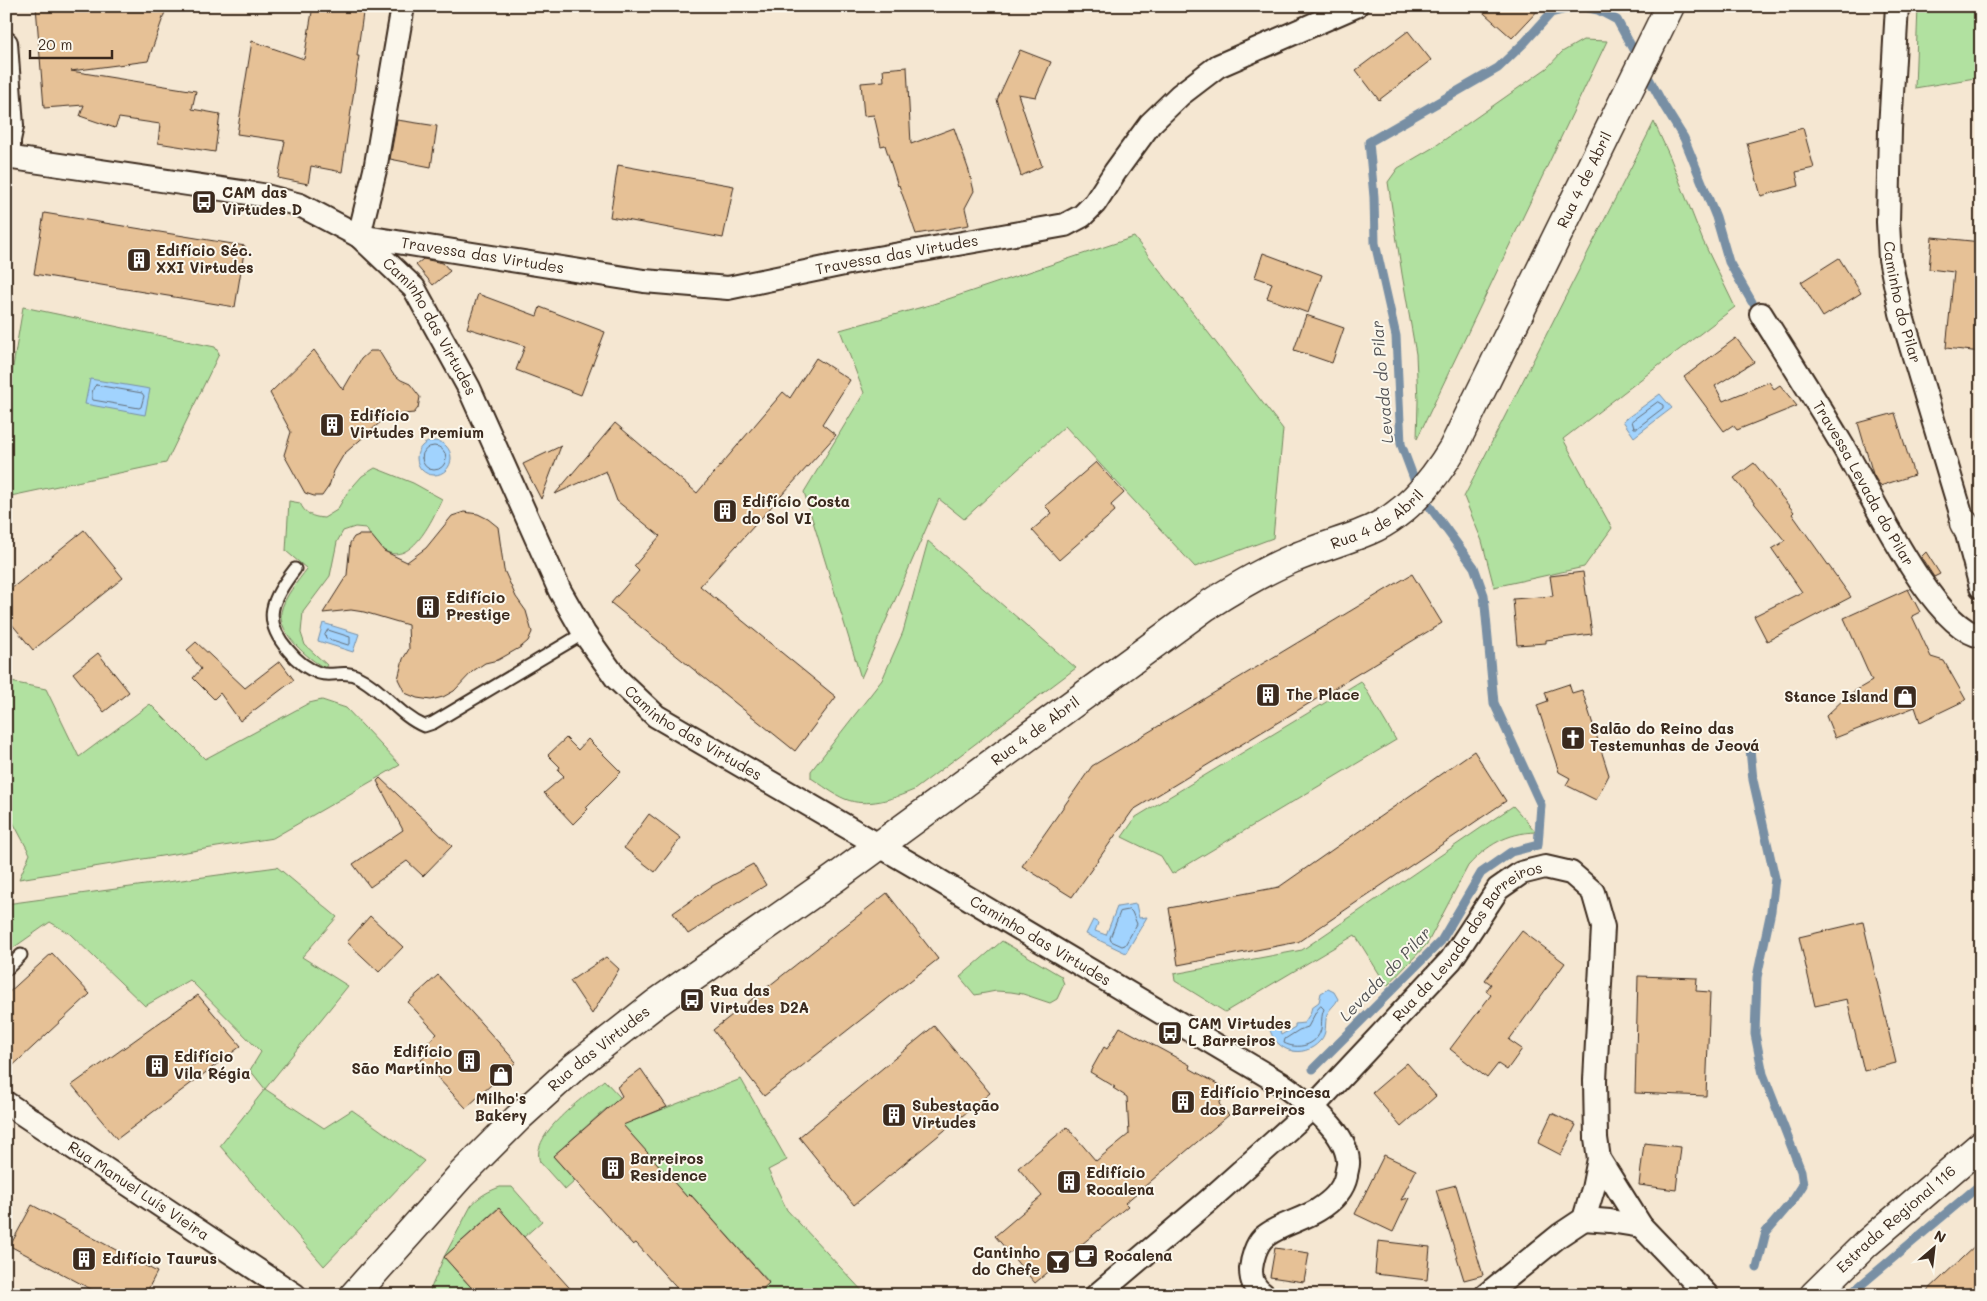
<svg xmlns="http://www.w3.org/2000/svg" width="1987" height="1301" font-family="Mali,sans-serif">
	<rect width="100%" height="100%" fill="#f5e7d2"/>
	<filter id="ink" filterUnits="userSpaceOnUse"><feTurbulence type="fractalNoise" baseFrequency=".02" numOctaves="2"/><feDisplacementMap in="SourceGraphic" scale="10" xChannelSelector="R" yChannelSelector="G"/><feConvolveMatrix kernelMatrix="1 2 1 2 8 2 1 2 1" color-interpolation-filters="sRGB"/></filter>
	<g filter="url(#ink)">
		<!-- green -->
		<path fill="#b1e1a0" stroke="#76865f" d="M1918,6H1981V77L1915,88Z
			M1583,40L1607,41L1417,439L1418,401L1416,354L1402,274L1388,182L1398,168L1434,147L1547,68L1562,52Z
			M1654,122L1670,157L1703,241L1735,307L1563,439L1612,528L1584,567L1494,587L1482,541L1464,497Z
			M1134,237L1283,429L1273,538L1195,567L1065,426L964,519L939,499L861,678L804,492L864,393L840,330L933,304Z
			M23,307L215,347L219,353L218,356L166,463L6,497V408Z
			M375,468L413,483L442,499C433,518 412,566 385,551C382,550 378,548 376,545C372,540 369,533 366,528L355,527L343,531L337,542L330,576L303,612L301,633L305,645L327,665L325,668C308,659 278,633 281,612C284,597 298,581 307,569L286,551L289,501L300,503C305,514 312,517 324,518L337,510L347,493L362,476Z
			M928,541L1076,668L914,790C893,799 867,808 845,799C833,794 822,785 811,778V771L882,680L903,632Z
			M6,681L46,689L79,757L150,704L205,759L309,703L322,700L346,708L400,765L273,838L19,879L30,854L6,809Z
			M1361,681L1396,740L1172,874L1161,856L1122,837L1136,817Z
			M1513,806L1536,832C1507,833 1487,845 1468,866L1427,944L1387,986L1355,935L1225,1012L1175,981L1174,974L1302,950Z
			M277,867L337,917L302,957L348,986L265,1089L324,1128L352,1110L424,1161L324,1266L220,1146L265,1089L250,1070L261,1052L190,980L145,1006L70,934L50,922L6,953V904Z
			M1002,941L1061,976L1064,984L1057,999L1050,1003L1023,994L1011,992L996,991L975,995L960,977Z
			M741,1079L787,1160L768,1170L787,1210L866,1295H756L769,1282L691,1195L687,1197L607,1108L553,1156L575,1181L565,1190L540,1162C529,1134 585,1097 604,1080L620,1097L635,1120Z
			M500,1187H512L542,1221L524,1237L498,1208L444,1257L478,1295H428L444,1257L471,1206C479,1196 489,1191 500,1187Z"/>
		<!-- water -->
		<path fill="#a1d3fe" stroke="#788fa4" d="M90,379L150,389L145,415L85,404Z
			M1660,394L1672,408L1634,437L1623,421Z
			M417 458a17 17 0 1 1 34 0a17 17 0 1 1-34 0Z
			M323,623L359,634L353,652L318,641Z
			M1136,904L1139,918L1147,917L1126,953L1086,934L1093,920L1098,923L1095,931L1106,935L1117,907Z
			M1328,989L1334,992L1338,999C1335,1006 1329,1008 1327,1015C1324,1024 1328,1033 1320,1041C1303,1060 1275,1052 1269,1027H1279L1281,1035L1295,1027V1024L1304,1023L1310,1014L1312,1007L1319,1002L1321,993Z"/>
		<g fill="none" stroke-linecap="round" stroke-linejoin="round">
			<!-- shore -->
			<path stroke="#646e78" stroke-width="1" d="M96,385L142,393L144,396L141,407L139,408L93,400C91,397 92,387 96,385Z
				M1658,402L1663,405V408L1637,428H1634L1632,421Z
				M422 458a12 12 0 1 1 24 0a12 12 0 1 1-24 0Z
				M328,630L350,637V644L348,645L326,638L325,635Z
				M1130,910L1132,912L1137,924L1125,945L1122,946L1111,941L1110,938L1120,912Z
				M1321,1006L1324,1009C1321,1016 1322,1022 1321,1029C1317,1046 1297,1050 1284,1043L1285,1039L1299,1030L1308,1027L1317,1010Z"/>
			<!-- stream -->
			<path stroke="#788fa4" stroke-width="9" d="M1580,6L1598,10L1617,20L1664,106L1684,138L1716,217L1729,262L1752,302
				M1750,749L1753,780L1775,878L1771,911L1757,977L1755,1034L1763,1074L1801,1171L1803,1185L1794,1199L1766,1232L1757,1268
				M1313,1069L1441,941L1481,873L1511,852L1538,845L1541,805L1494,703L1484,595L1474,567L1419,492L1401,444L1396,336L1375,243L1374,197L1369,142L1498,68L1525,42L1551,13L1578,6
				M1849,1295L1981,1184"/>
		</g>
		<!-- building -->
		<path fill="#e6c196" stroke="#3b2a1e" d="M36,6H167L148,61L71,71L196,91L192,109L220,114L215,152L158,143L160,124L119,118L115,128L80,116L84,105L44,108Z
			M313,6H364L357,56H359L342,172L311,166L308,184L278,178L285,141L237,134L252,41L304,59Z
			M1476,6H1542L1512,38Z
			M1408,31L1431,60L1379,100L1356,70Z
			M1020,50L1051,62L1036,97L1018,94L1042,166L1021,176L997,100Z
			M907,67L911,144L954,128L969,171L974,191L965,208L969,225L916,234L899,185L898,186L885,145L881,146L874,115L864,116L861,83L884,81L883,69Z
			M397,120L437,126L431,167L390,159Z
			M1803,128L1814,168L1796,172L1799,186L1761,196L1747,143Z
			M618,165L734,186L723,238L610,217Z
			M44,213L245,246L235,307L34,274Z
			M1932,237L1981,242V352L1946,348L1954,272L1929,269Z
			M1263,253L1322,275L1308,313L1267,298L1272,283L1255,277Z
			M1839,258L1861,293L1823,317L1801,282Z
			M423,259L443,263L450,271L433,285L416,265Z
			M478,294L537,316L540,307L605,332L581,395L516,370L525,346L467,328Z
			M1306,315L1344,328L1332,363L1294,350Z
			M1736,338L1754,362L1715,386L1723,401L1769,382L1774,389L1780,385L1797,406L1737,430L1733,425L1724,431L1684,377Z
			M314,350L343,390L361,359L370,351H379L393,374L401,380L410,384L420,397L418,408L414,413L393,415L383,420L344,454L334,471L329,486L322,496H314L305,493L284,455L291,432L270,393Z
			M816,358L850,380L822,424L836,435L700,586L836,697L795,751L611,603L639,571L634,566L660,536L617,501L606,471L555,494L615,423L697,493L783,392L790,398Z
			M1895,413L1914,475L1880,486L1873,474L1858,423Z
			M561,446L541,499L523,464Z
			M1096,462L1124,493L1111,505L1115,511L1059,560L1032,530L1052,513L1045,506Z
			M1754,463L1794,512L1792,514L1851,597L1767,641L1754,616L1802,592L1772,549L1785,541L1734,478Z
			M464,512L478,514L488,519L498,527L504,570L516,597L526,611L532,632L528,641L521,647L498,660L485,663L473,671L454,691L443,697L431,700L417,698L405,693L398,679L403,659L409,649L408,625L364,612L351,610L323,613L347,575L350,543L354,537L359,535H371L384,551L407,562L426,548L452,516Z
			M84,530L123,578L33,650L6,617V593Z
			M1926,552L1940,574L1934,577L1921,557Z
			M1583,572L1592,634L1546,640V643L1517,645L1513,599L1553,596L1550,576Z
			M1412,574L1442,623L1133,810L1072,897L1022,866L1092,766Z
			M1908,589L1920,612L1912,616L1931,657L1944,661L1966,700L1920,722L1915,707L1835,738L1826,716L1848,695L1872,681L1844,618Z
			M196,642L245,688L280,661L294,680L240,721L220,693L214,699L193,678L201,669L187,650Z
			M98,653L129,692L104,712L73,673Z
			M1569,684L1572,693L1582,690L1609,775L1596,800L1566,785L1570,778L1559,772L1537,705L1548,701L1545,692Z
			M566,738L578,750L588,739L621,772L586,807L588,809L573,824L544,793L564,776L558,770L560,767L548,755Z
			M1474,751L1506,801L1298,942L1178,965L1169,908L1279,887Z
			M380,778L452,846L423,876L407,861L370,887L353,864L403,830L377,781Z
			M649,814L681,838L655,872L624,848Z
			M753,864L766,885L688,934L673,913L712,886Z
			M887,893L938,959L764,1096L713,1030Z
			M370,916L403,947L379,972L347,942Z
			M1863,922L1896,1063L1864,1071L1847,999L1815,1006L1799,937Z
			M1522,931L1565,963L1509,1040L1522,1049L1507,1070L1498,1064L1487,1078L1450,1049L1491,995L1486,991L1491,984L1485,980Z
			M52,953L90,994L6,1072V995Z
			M606,957L619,969L592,1014L570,981Z
			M438,975L516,1062L466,1108L421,1060L433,1050L427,1043L437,1034L408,1002Z
			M1638,976L1697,978L1696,991L1710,992L1706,1096L1635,1093Z
			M198,995L241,1046L117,1139L72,1085Z
			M934,1026L990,1093L854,1205L799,1137Z
			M1120,1027L1190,1065L1189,1068L1228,1090L1219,1104L1229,1115L1125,1203L1128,1206L1035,1283L995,1236L1042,1196L1018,1168L1067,1127L1096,1161L1129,1134L1127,1097L1113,1088L1115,1087L1090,1072L1104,1047L1107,1049Z
			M1407,1063L1436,1096L1401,1127L1372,1093Z
			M641,1069L667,1107L623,1125L687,1197L690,1194L769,1283L756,1295H683L636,1243L633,1245L553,1156L622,1096L617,1087Z
			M1552,1113L1576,1125L1561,1155L1538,1143Z
			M1644,1143L1681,1147L1676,1190L1639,1185Z
			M1384,1155L1416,1170L1401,1200L1409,1198L1393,1232L1355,1214Z
			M1456,1185L1483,1275L1464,1280L1436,1190Z
			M32,1205L157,1272L145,1295H102L10,1246Z
			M499,1208L524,1237L576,1295H478L444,1257Z
			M1981,1240V1295H1923Z
			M1378,1241L1430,1247L1427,1280L1375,1274Z
			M1275,1248L1309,1253L1304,1282L1270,1277Z"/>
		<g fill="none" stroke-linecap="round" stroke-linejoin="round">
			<defs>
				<path id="service" d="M295,569C272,599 261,619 288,650C296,660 307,669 319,673C331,677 344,670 356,676C382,688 398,715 424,726L433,723L584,633
					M6,970L21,955"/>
				<g id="minor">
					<path id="s1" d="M1897,6L1890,129L1888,222L1890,259L1901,313L1964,523L1981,587"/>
					<path d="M6,43L12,126L9,140V158"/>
					<path id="s2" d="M6,157L262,195L300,205L359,236L414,288L469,388L560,591L584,633L616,678L656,716L923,871L1283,1085C1306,1102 1346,1130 1348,1161C1349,1165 1346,1171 1346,1176C1343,1191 1331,1202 1318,1210C1302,1220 1276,1226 1263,1238C1256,1245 1252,1259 1251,1269C1251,1281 1254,1288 1264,1295"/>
					<path id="s3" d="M359,236L644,281L728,288L849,263L1065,225L1082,216L1095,203L1115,172L1150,124L1180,95L1218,66L1356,6"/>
					<path d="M359,236L375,170L403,6"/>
					<path id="s4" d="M1761,314C1788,357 1815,399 1841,443C1867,485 1932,629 1981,636"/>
					<path id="s5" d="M6,1103L295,1295"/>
					<path d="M1584,1219L1610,1221L1641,1226"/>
					<path id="s6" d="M1097,1295L1207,1202L1313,1107L1451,960L1498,889L1521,873L1545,867L1571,873L1593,892L1603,927L1595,1080L1596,1138L1599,1159L1641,1226L1707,1295"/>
					<path d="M1486,1295L1560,1235L1584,1219L1593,1189L1599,1159"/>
				</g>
				<g id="tertiary">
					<path id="s7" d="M354,1295L462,1174L518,1118L572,1069L655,1004L835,878L1205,607C1233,589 1261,572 1292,559C1317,548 1345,541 1370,530C1407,514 1433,481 1453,448L1670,6"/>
				</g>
				<g id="secondary">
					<path d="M1964,523L1981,550"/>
					<path id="s8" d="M1814,1295L1866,1244L1981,1145"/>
				</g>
			</defs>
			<!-- service casing -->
			<use href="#service" stroke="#3b2a1e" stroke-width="15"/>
			<!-- minor casing -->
			<use href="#minor" stroke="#3b2a1e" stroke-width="26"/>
			<!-- tertiary casing -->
			<use href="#tertiary" stroke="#3b2a1e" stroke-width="31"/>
			<!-- secondary casing -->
			<use href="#secondary" stroke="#3b2a1e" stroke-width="31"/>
			<!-- service -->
			<use href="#service" stroke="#fbf7ec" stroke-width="11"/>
			<!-- minor -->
			<use href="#minor" stroke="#fbf7ec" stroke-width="22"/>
			<!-- tertiary -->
			<use href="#tertiary" stroke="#fbf7ec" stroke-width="28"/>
			<!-- secondary -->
			<use href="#secondary" stroke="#fbf7ec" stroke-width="28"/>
		</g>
	</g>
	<!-- icons -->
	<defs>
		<symbol id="bus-square" viewBox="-11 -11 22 22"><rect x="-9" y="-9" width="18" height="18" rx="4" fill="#3b2a1e" stroke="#fbf7ec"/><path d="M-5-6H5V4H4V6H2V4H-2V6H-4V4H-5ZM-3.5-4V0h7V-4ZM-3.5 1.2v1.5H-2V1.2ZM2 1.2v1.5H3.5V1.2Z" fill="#fff"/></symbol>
		<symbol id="building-square" viewBox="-11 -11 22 22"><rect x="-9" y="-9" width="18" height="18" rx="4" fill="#3b2a1e" stroke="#fbf7ec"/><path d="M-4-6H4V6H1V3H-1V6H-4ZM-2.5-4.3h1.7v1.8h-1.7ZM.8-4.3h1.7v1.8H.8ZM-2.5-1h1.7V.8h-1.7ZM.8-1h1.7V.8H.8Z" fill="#fff"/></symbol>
		<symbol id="shop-square" viewBox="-11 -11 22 22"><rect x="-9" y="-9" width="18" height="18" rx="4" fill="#3b2a1e" stroke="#fbf7ec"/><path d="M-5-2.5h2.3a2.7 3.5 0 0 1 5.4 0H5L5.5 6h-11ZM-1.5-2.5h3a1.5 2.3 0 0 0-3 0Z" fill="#fff"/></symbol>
		<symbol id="church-square" viewBox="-11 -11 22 22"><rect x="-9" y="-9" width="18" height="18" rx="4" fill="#3b2a1e" stroke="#fbf7ec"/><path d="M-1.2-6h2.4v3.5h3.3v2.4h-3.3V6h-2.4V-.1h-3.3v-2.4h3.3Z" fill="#fff"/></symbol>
		<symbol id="cafe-square" viewBox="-11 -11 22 22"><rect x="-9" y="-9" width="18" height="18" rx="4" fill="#3b2a1e" stroke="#fbf7ec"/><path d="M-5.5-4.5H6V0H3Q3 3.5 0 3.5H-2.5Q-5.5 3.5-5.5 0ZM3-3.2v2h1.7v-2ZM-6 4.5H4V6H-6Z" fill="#fff"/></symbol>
		<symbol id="bar-square" viewBox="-11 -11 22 22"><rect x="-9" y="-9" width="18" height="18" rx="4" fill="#3b2a1e" stroke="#fbf7ec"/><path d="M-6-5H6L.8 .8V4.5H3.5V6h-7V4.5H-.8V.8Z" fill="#fff"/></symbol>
	</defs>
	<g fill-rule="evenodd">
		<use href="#bus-square" x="190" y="188" width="28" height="28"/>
		<use href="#building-square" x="125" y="246" width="28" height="28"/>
		<use href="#building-square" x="318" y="411" width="28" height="28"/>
		<use href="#building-square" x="711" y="497" width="28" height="28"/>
		<use href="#building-square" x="414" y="593" width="28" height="28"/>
		<use href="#building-square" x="1254" y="681" width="28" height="28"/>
		<use href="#shop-square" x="1891" y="683" width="28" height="28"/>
		<use href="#church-square" x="1559" y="724" width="28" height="28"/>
		<use href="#bus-square" x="678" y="986" width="28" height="28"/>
		<use href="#bus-square" x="1156" y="1019" width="28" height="28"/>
		<use href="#building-square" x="455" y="1047" width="28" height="28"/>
		<use href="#building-square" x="143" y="1052" width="28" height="28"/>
		<use href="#shop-square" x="487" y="1061" width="28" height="28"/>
		<use href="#building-square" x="1169" y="1088" width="28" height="28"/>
		<use href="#building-square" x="880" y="1101" width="28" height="28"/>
		<use href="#building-square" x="599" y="1154" width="28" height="28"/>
		<use href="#building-square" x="1055" y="1168" width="28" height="28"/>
		<use href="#cafe-square" x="1072" y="1242" width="28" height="28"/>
		<use href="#building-square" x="70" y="1245" width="28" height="28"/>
		<use href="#bar-square" x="1044" y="1248" width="28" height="28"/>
	</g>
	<g text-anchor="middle" stroke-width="4" stroke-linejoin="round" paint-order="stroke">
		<!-- street labels -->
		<g font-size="15" fill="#3b2a1e" stroke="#fbf7ec">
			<text dy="5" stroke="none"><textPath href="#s7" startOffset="1698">Rua 4 de Abril</textPath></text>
			<text dy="5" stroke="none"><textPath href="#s3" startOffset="125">Travessa das Virtudes</textPath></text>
			<text dy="5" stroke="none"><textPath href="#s3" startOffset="545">Travessa das Virtudes</textPath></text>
			<text dy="5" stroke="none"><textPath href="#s1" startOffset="298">Caminho do Pilar</textPath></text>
			<text dy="5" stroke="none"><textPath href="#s2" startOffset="481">Caminho das Virtudes</textPath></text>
			<text dy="5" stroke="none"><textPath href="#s4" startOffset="198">Travessa Levada do Pilar</textPath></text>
			<text dy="5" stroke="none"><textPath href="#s7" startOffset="1292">Rua 4 de Abril</textPath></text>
			<text dy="5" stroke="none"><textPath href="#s7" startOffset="888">Rua 4 de Abril</textPath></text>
			<text dy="5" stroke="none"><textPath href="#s2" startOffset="976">Caminho das Virtudes</textPath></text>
			<text dy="5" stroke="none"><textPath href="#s2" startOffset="1381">Caminho das Virtudes</textPath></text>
			<text dy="5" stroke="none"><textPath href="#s6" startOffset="515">Rua da Levada dos Barreiros</textPath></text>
			<text dy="5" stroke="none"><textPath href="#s7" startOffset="348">Rua das Virtudes</textPath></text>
			<text dy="5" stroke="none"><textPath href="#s5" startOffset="159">Rua Manuel Luís Vieira</textPath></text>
			<text dy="5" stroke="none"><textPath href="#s8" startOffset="112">Estrada Regional 116</textPath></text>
		</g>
		<!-- poi labels -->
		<g font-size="15" font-weight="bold" fill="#3b2a1e" stroke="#fbf7ec" text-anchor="start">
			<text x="222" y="198">CAM das<tspan x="222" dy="17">Virtudes D</tspan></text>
			<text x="156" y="256">Edifício Séc.<tspan x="156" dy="17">XXI Virtudes</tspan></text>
			<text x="350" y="421">Edifício<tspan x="350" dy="17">Virtudes Premium</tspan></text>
			<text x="742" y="507">Edifício Costa<tspan x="742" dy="17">do Sol VI</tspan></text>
			<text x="446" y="603">Edifício<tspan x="446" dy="17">Prestige</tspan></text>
			<text x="1286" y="700">The Place</text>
			<text x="1888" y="702" text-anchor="end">Stance Island</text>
			<text x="1590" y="734">Salão do Reino das<tspan x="1590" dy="17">Testemunhas de Jeová</tspan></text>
			<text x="710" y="996">Rua das<tspan x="710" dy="17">Virtudes D2A</tspan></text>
			<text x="1188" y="1029">CAM Virtudes<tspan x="1188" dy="17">L Barreiros</tspan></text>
			<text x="452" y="1057" text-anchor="end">Edifício<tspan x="452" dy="17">São Martinho</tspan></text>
			<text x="174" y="1062">Edifício<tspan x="174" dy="17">Vila Régia</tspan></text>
			<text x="1200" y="1098">Edifício Princesa<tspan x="1200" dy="17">dos Barreiros</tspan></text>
			<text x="501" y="1104" text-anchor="middle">Milho's<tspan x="501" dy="17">Bakery</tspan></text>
			<text x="912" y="1111">Subestação<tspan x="912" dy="17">Virtudes</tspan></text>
			<text x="630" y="1164">Barreiros<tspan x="630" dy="17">Residence</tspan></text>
			<text x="1086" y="1178">Edifício<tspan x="1086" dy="17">Rocalena</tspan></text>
			<text x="1040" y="1258" text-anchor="end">Cantinho<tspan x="1040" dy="17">do Chefe</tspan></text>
			<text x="1104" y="1261">Rocalena</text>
			<text x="102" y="1264">Edifício Taurus</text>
		</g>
		<!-- water labels -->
		<g font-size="16" font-style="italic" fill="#545456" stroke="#fbf7ec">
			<text transform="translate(1382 382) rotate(-95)" y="6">Levada do Pilar</text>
			<text transform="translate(1385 974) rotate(-46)" y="6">Levada do Pilar</text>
		</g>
	</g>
	<!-- margin -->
	<rect width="1987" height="1301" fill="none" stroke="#fbf7ec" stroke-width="25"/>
	<rect x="12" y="12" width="1962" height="1276" fill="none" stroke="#3b2a1e" stroke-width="2" filter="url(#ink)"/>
	<!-- north arrow -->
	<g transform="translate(1934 1248) rotate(28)" stroke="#fbf7ec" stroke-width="4" paint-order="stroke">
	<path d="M0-4L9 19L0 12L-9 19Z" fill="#3b2a1e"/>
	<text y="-8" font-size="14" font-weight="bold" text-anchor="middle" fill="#3b2a1e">N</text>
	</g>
	<!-- scale -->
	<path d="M30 50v8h82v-8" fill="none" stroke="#3b2a1e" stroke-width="2.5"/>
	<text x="38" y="50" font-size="15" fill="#3b2a1e" stroke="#fbf7ec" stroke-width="4" paint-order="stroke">20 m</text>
</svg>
